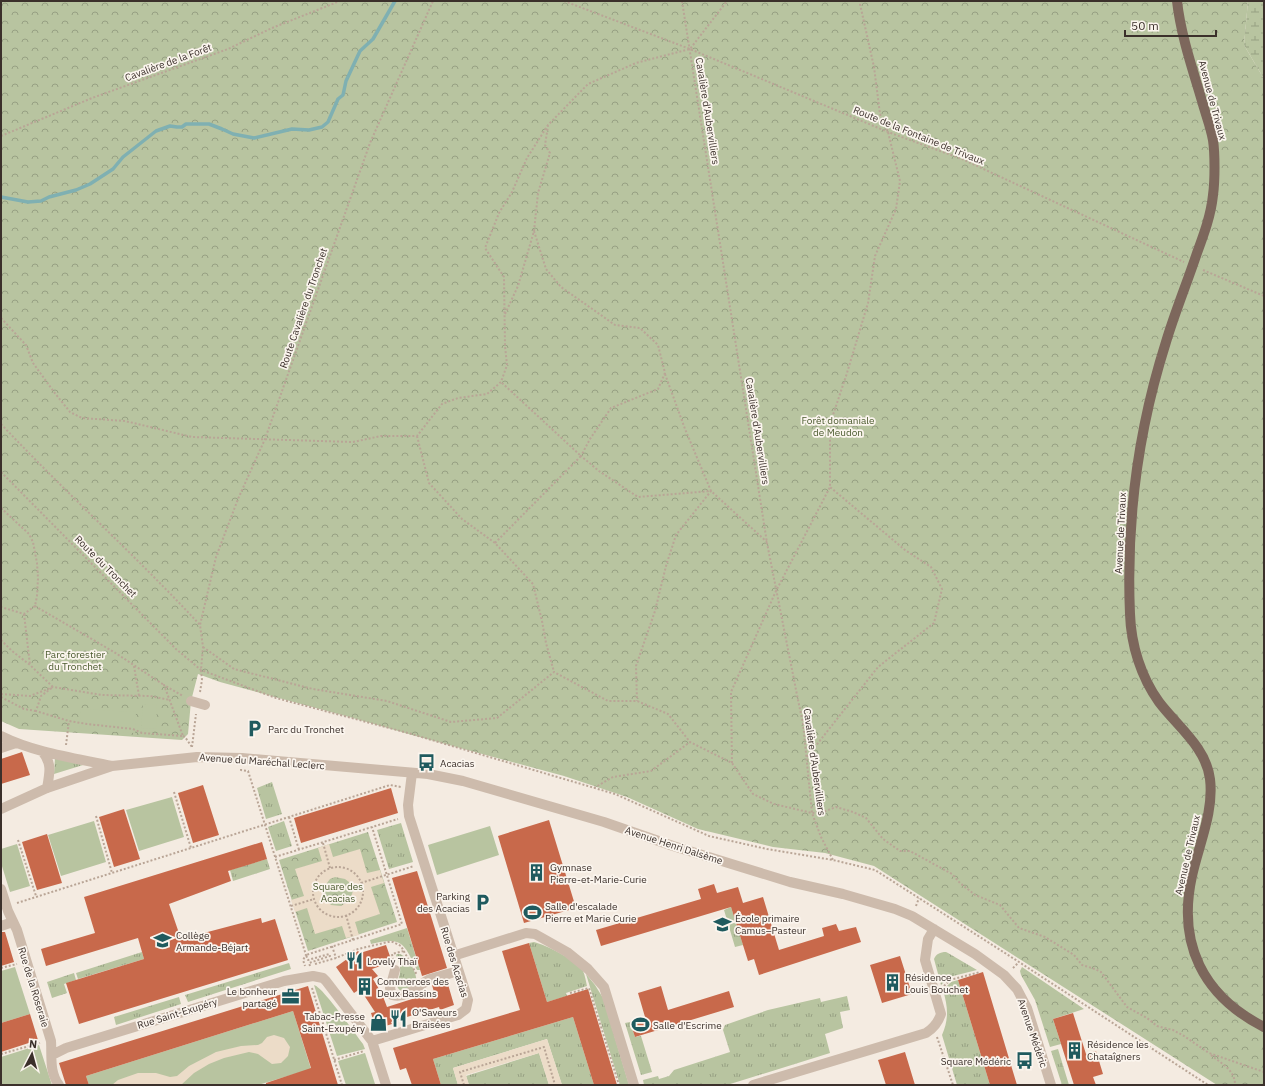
<svg xmlns="http://www.w3.org/2000/svg" width="1265" height="1086" font-family="'IBM Plex Sans',sans-serif">
	<defs>
		<pattern id="grass-tufts" width="24" height="20" patternUnits="userSpaceOnUse"><rect width="24" height="20" fill="#b8c4a0"/><path d="M3 7l-1-3M5 7V3M7 7l1-3M15 17l-1-3M17 17v-4M19 17l1-3" fill="none" stroke="#97a083"/></pattern>
		<pattern id="forest-crowns" width="20" height="18" patternUnits="userSpaceOnUse"><rect width="20" height="18" fill="#b8c4a0"/><path d="M2 6a3 3 0 1 1 6 0M12 15a3 3 0 1 1 6 0" fill="none" stroke="#97a083"/></pattern>
		<pattern id="wetland-marsh" width="20" height="14" patternUnits="userSpaceOnUse"><rect width="20" height="14" fill="#b8c4a0"/><path d="M1 5h8M5 5V1M11 12h8M15 12V8" fill="none" stroke="#97a083"/></pattern>
	</defs>
	<rect width="100%" height="100%" fill="#f4ebe1"/>
	<!-- grass -->
	<path fill="url(#grass-tufts)" d="M55,758L83,765L54,774Z
		M272,782L282,814L266,819L257,788Z
		M284,821L292,846L276,851L268,827Z
		M401,823L413,862L389,869L377,830Z
		M267,859L270,869L233,881L230,870Z
		M731,907L743,945L735,947L724,910Z
		M407,928L420,970H417C404,944 403,936 371,944L370,940Z
		M534,942C546,945 576,960 583,971C585,975 586,982 587,986L566,993L567,996L547,1002L529,943Z
		M142,952L144,959L78,979L76,973Z
		M946,952L948,953L977,970L949,977L941,985L934,959C936,954 940,952 946,952Z
		M397,954H400C409,957 419,976 416,985L401,991C392,984 400,980 400,972C401,967 398,961 396,955Z
		M289,963L291,969L188,1002L185,995Z
		M74,973L76,980L64,984L67,993L52,998L47,982Z
		M586,974L595,985L603,998L629,1085H620Z
		M958,980L990,1085H957L942,1035C949,1019 948,1007 943,990L951,982Z
		M847,996L850,1010L840,1012L843,1028L825,1034L830,1053L727,1085H644L643,1080L658,1076L659,1079L669,1076L674,1070L730,1052L723,1030L725,1025L768,1010L820,998L821,1002Z
		M179,997L181,1004L116,1025L114,1017Z
		M573,1017L594,1085H562L547,1039L453,1068L458,1085H441L433,1059Z
		M630,1022L635,1037L641,1036L652,1072L641,1075L625,1023Z
		M1058,1049L1069,1085H1062L1051,1051Z
		M539,1053L549,1085H469L466,1076Z"/>
	<!-- forest -->
	<path fill="url(#forest-crowns)" d="M1,1H1248L1244,45L1264,79V1085H1217L874,866L825,853L773,847L698,829L627,797L564,776L412,735L360,720L220,682L198,674L191,701L188,734L182,740L19,729L1,721Z
		M368,832L397,922L308,951L279,860Z
		M1022,967L1084,1009L1053,1019L1061,1044L1050,1047L1035,1000L1021,975L1020,971Z"/>
	<!-- wetland -->
	<path fill="url(#wetland-marsh)" d="M1248,1H1264V79L1244,45Z"/>
	<!-- garden -->
	<path fill="#b8c4a0" d="M143,704L157,705L156,729L141,728Z
		M81,709L136,712L135,733L79,730Z
		M172,797L184,837L139,851L126,810Z
		M94,821L106,862L61,876L48,835Z
		M490,826L499,855L437,875L428,845Z
		M17,844L30,886L10,892L1,863V849Z
		M15,967L30,1014L1,1023V971Z
		M314,985C323,987 355,1034 363,1044L365,1049L337,1056Z
		M293,1011L311,1069L258,1085H89L86,1076Z
		M39,1045L52,1085H1V1057Z
		M365,1053L375,1084L346,1085L338,1061Z"/>
	<!-- plaza -->
	<path fill="#ecdcc8" fill-rule="evenodd" d="M329,844L333,857L360,849L367,873L380,870L384,883L371,887L380,914L355,922L359,935L346,938L342,926L315,934L307,908L295,912L291,900L304,896L295,869L322,861L318,848ZM335,877L345,879L349,882L353,891L350,900L341,906L331,905L324,897V887L330,879Z
		M274,1035L284,1038L290,1047L288,1056L281,1063L272,1064L258,1054L249,1052L224,1058L209,1064L194,1073L181,1085H112L118,1080L138,1073H156L170,1077L177,1076L189,1066L216,1052L241,1046L258,1045L262,1043L267,1037Z
		M547,1039L562,1085H549L539,1053L466,1075L469,1085H458L453,1068Z"/>
	<g fill="none" stroke-linecap="round" stroke-linejoin="round">
		<!-- stream -->
		<path stroke="#7fb0b2" stroke-width="3.5" d="M1,197L28,202L41,201L49,197L76,190L90,184L113,169L123,157L156,131L170,126L177,127H182L186,124H209L222,129L233,134L254,138L292,129L309,130L322,127L328,122L338,99L343,95L346,81L360,51L373,39L395,1"/>
	</g>
	<!-- building -->
	<path fill="#c8694b" d="M22,752L30,775L1,784V759Z
		M203,785L219,835L193,843L178,793Z
		M391,788L398,813L301,843L294,818Z
		M124,809L140,859L114,867L99,817Z
		M549,820L576,908L524,923L498,836Z
		M47,834L62,883L37,890L22,842Z
		M262,842L267,859L228,871L231,881L169,904L181,939L261,918L262,923L275,919L288,960L79,1024L66,983L144,959L138,938L46,966L41,949L95,933L84,897Z
		M417,871L447,968L422,976L392,878Z
		M714,884L717,893L738,887L743,903L763,897L779,950L824,936L822,928L836,924L839,931L856,927L861,942L759,975L754,959L748,961L731,907L601,946L596,930L701,899L698,889Z
		M1,932H5L14,962L1,966Z
		M529,943L547,1002L588,989L617,1085H594L573,1017L433,1059L441,1085H412L406,1068L400,1070L393,1048L520,1010L502,951Z
		M386,945L392,962L372,969L378,976L373,979L382,994L387,1007L434,992L432,985L447,981L454,1005L440,1010L439,1007L391,1022L392,1024L376,1029L371,1013L375,1012L360,989L354,993L336,967L358,951L360,953Z
		M900,956L912,994L882,1003L870,965Z
		M983,972L1017,1085H990L958,980Z
		M308,986L338,1085H266V1083L311,1068L293,1011L86,1076L89,1085H66L59,1063Z
		M661,986L668,1010L729,991L734,1007L635,1037L630,1022L645,1017L638,993Z
		M1073,1013L1086,1054L1096,1051L1103,1074L1093,1077L1096,1085H1074L1062,1047L1053,1019Z
		M30,1014L38,1040L1,1052V1023Z
		M905,1052L915,1085H886L878,1060Z"/>
	<g fill="none" stroke-linecap="round" stroke-linejoin="round">
		<!-- path -->
		<path stroke="#b9a596" stroke-width="2" stroke-dasharray="2 2" stroke-linecap="butt" d="M564,1L690,49L888,132L962,159L1184,262
			M682,1L767,543L798,700L803,723L812,813L821,837L833,860
			M1,136L92,98L228,49L272,28L340,1
			M534,231L546,269L561,287L615,325L640,328L658,345L665,373L658,389L611,408L590,439L581,456L599,471L638,497L711,491L676,535L666,566L655,611L636,666L637,701
			M1203,270L1264,296
			M505,314L518,286L534,231L538,193L550,153L545,145L548,126
			M1,318L26,345L33,363L54,392L70,412L82,418L125,421L192,437L353,442L381,436H417L442,404L458,398L487,394L501,382L507,365L505,346L504,277L485,248L499,213L512,192L527,158L548,125L588,84L636,63L690,49L727,1
			M665,374L685,429L711,491L767,542
			M1,424C66,493 136,556 200,625
			M417,436L429,483L462,519L495,543L533,584L542,621L546,643L554,672
			M1,472L176,649L201,670L276,698L408,733L615,794L709,836L767,849L833,860L875,870L1019,962L1208,1085
			M1,508L29,534L33,542L37,563L38,578L37,596L35,606L24,614L1,607
			M495,543L581,456L501,382
			M35,606L114,652L164,685
			M24,614L30,665
			M1,640L12,651L30,665L53,687L41,696L36,711L69,721L87,724L133,729L142,733L183,736L164,685L183,696
			M203,647L234,669L313,689L387,701L451,722L497,718L554,672L608,701H637L668,714L690,742L732,763L753,794L774,804L812,813L823,812L836,807L853,812L866,818L883,839L900,851H910L952,874L960,883L975,895L1000,905L1019,928L1045,937L1074,955L1082,965L1095,969L1101,972L1127,1007L1147,1018L1157,1026L1173,1030L1184,1036L1209,1053L1264,1072
			M134,666L139,696
			M200,692L202,680L201,670L203,647L200,625L216,557L238,499L265,439L370,143L433,1
			M1,694L30,696L53,687L102,695L150,696L170,700
			M1,697L24,709L36,711
			M183,736L185,737L192,747
			M66,745L69,721
			M192,747L196,714
			M807,757L878,667L934,623L942,589L931,567L905,550L830,487
			M732,763L731,692L776,591L830,487V424L847,373L868,303L875,256L896,209L900,181L888,132L880,114L874,67L860,4L861,1
			M241,769V770L248,771L306,955L303,960L305,966
			M594,788L613,777L651,771L690,742
			M174,792L191,848
			M96,816L112,873
			M289,817L299,850
			M18,840L36,896
			M323,843L330,868
			M275,857L398,819
			M313 892a25 25 0 1 1 50 0a25 25 0 1 1-50 0Z
			M361,883L414,866
			M17,903L390,785L401,787
			M291,906L314,899
			M916,906L919,898
			M346,915L353,940
			M332,946L336,958
			M393,960L392,954L404,951
			M315,964L336,958L358,949L388,942H393L401,946L417,975
			M310,966L309,963L330,956L329,954L308,960L306,955L402,924L372,827
			M1,968L17,964
			M1013,968L1019,962
			M944,986L950,980L980,972
			M312,988L342,1085
			M570,993L589,988L619,1085
			M937,1037L953,1085
			M1,1054L40,1043
			M1211,1055C1222,1064 1235,1070 1235,1085
			M334,1060L364,1051
			M464,1085L460,1072L544,1047L555,1085"/>
		<!-- minor -->
		<path stroke="#cdbbac" stroke-width="10" d="M191,701L205,705
			M1,736C35,753 75,758 112,766
			M1,748L16,743
			M42,751C52,763 50,772 47,788
			M1,809L47,788L112,766L197,757L242,758L428,774L463,781L604,822L673,846L790,882L843,894L895,909L912,916L975,954L1004,975L1017,989L1027,1008L1051,1085
			M1,889L8,911L17,930L51,1041C52,1056 49,1072 59,1085
			M1,926L13,922
			M453,956L526,933L535,934L567,952L588,969L604,987L634,1085
			M395,970L390,988L392,995C408,999 418,985 430,979C439,976 449,974 458,971
			M372,1041L458,1015L466,1009L468,1000L409,816L408,805L412,773
			M52,1055L66,1048L284,981L313,976L323,978L326,981L372,1041L386,1085
			M753,1085L926,1033C934,1028 938,1023 941,1014L925,960L928,939L934,929"/>
		<!-- major -->
		<path stroke="#7d675c" stroke-width="10" d="M1177,1C1181,37 1194,73 1204,108C1207,118 1211,129 1213,140C1215,154 1215,180 1213,195C1211,215 1204,234 1197,253C1187,283 1175,312 1166,342C1138,430 1126,521 1130,614C1131,645 1141,677 1159,702C1177,726 1206,747 1210,779C1214,812 1199,844 1192,876C1177,944 1203,996 1264,1027"/>
	</g>
	<!-- icons -->
	<defs>
		<symbol id="parking-bare" viewBox="-9 -9 18 18"><path d="M-3.5-5.5H1a3.5 3.5 0 0 1 0 7H-1V5.5H-3.5ZM-1-3.4V-.6H.8a1.4 1.4 0 0 0 0-2.8Z" fill="#1f5a5e" stroke="#fbf5ee" stroke-width="2.5" paint-order="stroke"/></symbol>
		<symbol id="bus-bare" viewBox="-9 -9 18 18"><path d="M-5-6H5V4H4V6H2V4H-2V6H-4V4H-5ZM-3.5-4V0h7V-4ZM-3.5 1.2v1.5H-2V1.2ZM2 1.2v1.5H3.5V1.2Z" fill="#1f5a5e" stroke="#fbf5ee" stroke-width="2.5" paint-order="stroke"/></symbol>
		<symbol id="building-bare" viewBox="-9 -9 18 18"><path d="M-4-6H4V6H1V3H-1V6H-4ZM-2.5-4.3h1.7v1.8h-1.7ZM.8-4.3h1.7v1.8H.8ZM-2.5-1h1.7V.8h-1.7ZM.8-1h1.7V.8H.8Z" fill="#1f5a5e" stroke="#fbf5ee" stroke-width="2.5" paint-order="stroke"/></symbol>
		<symbol id="stadium-bare" viewBox="-9 -9 18 18"><path d="M0-5a6.5 5 0 1 0 0 10a6.5 5 0 1 0 0-10ZM-3.5-1.8h7v3.6h-7Z" fill="#1f5a5e" stroke="#fbf5ee" stroke-width="2.5" paint-order="stroke"/></symbol>
		<symbol id="school-bare" viewBox="-9 -9 18 18"><path d="M0-5L7-2L0 1L-7-2ZM-4 1L0 2.5L4 1V4Q0 6-4 4Z" fill="#1f5a5e" stroke="#fbf5ee" stroke-width="2.5" paint-order="stroke"/></symbol>
		<symbol id="restaurant-bare" viewBox="-9 -9 18 18"><path d="M-5-6h1v4h1v-4h1v4h1v-4h1v5L-1.5 .5V6h-2V.5L-5-1ZM5-6V6H3V1.5H1.5Q1.5-4 5-6Z" fill="#1f5a5e" stroke="#fbf5ee" stroke-width="2.5" paint-order="stroke"/></symbol>
		<symbol id="office-bare" viewBox="-9 -9 18 18"><path d="M-6-3h4V-5.5h4V-3h4V5H-6ZM-1-4.5V-3h2v-1.5ZM-6 0V1H6V0Z" fill="#1f5a5e" stroke="#fbf5ee" stroke-width="2.5" paint-order="stroke"/></symbol>
		<symbol id="shop-bare" viewBox="-9 -9 18 18"><path d="M-5-2.5h2.3a2.7 3.5 0 0 1 5.4 0H5L5.5 6h-11ZM-1.5-2.5h3a1.5 2.3 0 0 0-3 0Z" fill="#1f5a5e" stroke="#fbf5ee" stroke-width="2.5" paint-order="stroke"/></symbol>
	</defs>
	<g fill-rule="evenodd">
		<use href="#parking-bare" x="242" y="716" width="25" height="25"/>
		<use href="#bus-bare" x="414" y="750" width="25" height="25"/>
		<use href="#building-bare" x="524" y="860" width="25" height="25"/>
		<use href="#parking-bare" x="470" y="890" width="25" height="25"/>
		<use href="#stadium-bare" x="520" y="900" width="25" height="25"/>
		<use href="#school-bare" x="710" y="912" width="25" height="25"/>
		<use href="#school-bare" x="150" y="928" width="25" height="25"/>
		<use href="#restaurant-bare" x="342" y="948" width="25" height="25"/>
		<use href="#building-bare" x="880" y="970" width="25" height="25"/>
		<use href="#building-bare" x="352" y="974" width="25" height="25"/>
		<use href="#office-bare" x="278" y="984" width="25" height="25"/>
		<use href="#restaurant-bare" x="386" y="1006" width="25" height="25"/>
		<use href="#shop-bare" x="366" y="1010" width="25" height="25"/>
		<use href="#stadium-bare" x="628" y="1012" width="25" height="25"/>
		<use href="#building-bare" x="1062" y="1038" width="25" height="25"/>
		<use href="#bus-bare" x="1012" y="1048" width="25" height="25"/>
	</g>
	<g text-anchor="middle" stroke-width="3.5" stroke-linejoin="round" paint-order="stroke">
		<!-- street labels -->
		<g font-size="10" fill="#3b302b" stroke="#fbf5ee">
			<text transform="translate(168 62) rotate(-20)" y="4">Cavalière de la Forêt</text>
			<text transform="translate(1213 100) rotate(75)" y="4">Avenue de Trivaux</text>
			<text transform="translate(708 111) rotate(81)" y="4">Cavalière d'Aubervilliers</text>
			<text transform="translate(919 135) rotate(22)" y="4">Route de la Fontaine de Trivaux</text>
			<text transform="translate(303 308) rotate(-71)" y="4">Route Cavalière du Tronchet</text>
			<text transform="translate(758 431) rotate(81)" y="4">Cavalière d'Aubervilliers</text>
			<text transform="translate(1120 533) rotate(-87)" y="4">Avenue de Trivaux</text>
			<text transform="translate(106 566) rotate(45)" y="4">Route du Tronchet</text>
			<text transform="translate(262 761) rotate(4)" y="4">Avenue du Maréchal Leclerc</text>
			<text transform="translate(815 762) rotate(82)" y="4">Cavalière d'Aubervilliers</text>
			<text transform="translate(674 845) rotate(18)" y="4">Avenue Henri Dalsème</text>
			<text transform="translate(1187 855) rotate(-77)" y="4">Avenue de Trivaux</text>
			<text transform="translate(455 962) rotate(73)" y="4">Rue des Acacias</text>
			<text transform="translate(34 987) rotate(73)" y="4">Rue de la Roseraie</text>
			<text transform="translate(177 1013) rotate(-17)" y="4">Rue Saint-Exupéry</text>
			<text transform="translate(1033 1033) rotate(71)" y="4">Avenue Médéric</text>
		</g>
		<!-- park labels -->
		<g font-size="10" fill="#4a5a2e" stroke="#fbf5ee">
			<text x="838" y="424">Forêt domaniale<tspan x="838" dy="12">de Meudon</tspan></text>
			<text x="75" y="658">Parc forestier<tspan x="75" dy="12">du Tronchet</tspan></text>
			<text x="338" y="890">Square des<tspan x="338" dy="12">Acacias</tspan></text>
		</g>
		<!-- poi labels -->
		<g font-size="10" fill="#3b302b" stroke="#fbf5ee" text-anchor="start">
			<text x="268" y="733">Parc du Tronchet</text>
			<text x="440" y="767">Acacias</text>
			<text x="550" y="871">Gymnase<tspan x="550" dy="12">Pierre-et-Marie-Curie</tspan></text>
			<text x="470" y="900" text-anchor="end">Parking<tspan x="470" dy="12">des Acacias</tspan></text>
			<text x="545" y="910">Salle d'escalade<tspan x="545" dy="12">Pierre et Marie Curie</tspan></text>
			<text x="735" y="922">École primaire<tspan x="735" dy="12">Camus–Pasteur</tspan></text>
			<text x="176" y="939">Collège<tspan x="176" dy="12">Armande-Béjart</tspan></text>
			<text x="367" y="965">Lovely Thaï</text>
			<text x="905" y="981">Résidence<tspan x="905" dy="12">Louis Bouchet</tspan></text>
			<text x="377" y="985">Commerces des<tspan x="377" dy="12">Deux Bassins</tspan></text>
			<text x="277" y="995" text-anchor="end">Le bonheur<tspan x="277" dy="12">partagé</tspan></text>
			<text x="412" y="1016">O'Saveurs<tspan x="412" dy="12">Braisées</tspan></text>
			<text x="365" y="1020" text-anchor="end">Tabac-Presse<tspan x="365" dy="12">Saint-Exupéry</tspan></text>
			<text x="653" y="1029">Salle d'Escrime</text>
			<text x="1087" y="1048">Résidence les<tspan x="1087" dy="12">Chataîgners</tspan></text>
			<text x="1011" y="1065" text-anchor="end">Square Médéric</text>
		</g>
	</g>
	<!-- border -->
	<rect width="1265" height="1086" fill="none" stroke="#3b302b" stroke-width="4"/>
	<!-- north arrow -->
	<g transform="translate(32 1054) rotate(6)" stroke="#fbf5ee" stroke-width="3" paint-order="stroke">
	<path d="M0-3L7 15L0 10L-7 15Z" fill="#3b302b"/>
	<text y="-6" font-size="11" font-weight="bold" text-anchor="middle" fill="#3b302b">N</text>
	</g>
	<!-- scale -->
	<path d="M1125 30v6h91v-6" fill="none" stroke="#3b302b" stroke-width="2"/>
	<text x="1131" y="30" font-size="12" fill="#3b302b" stroke="#fbf5ee" stroke-width="3" paint-order="stroke">50 m</text>
</svg>
